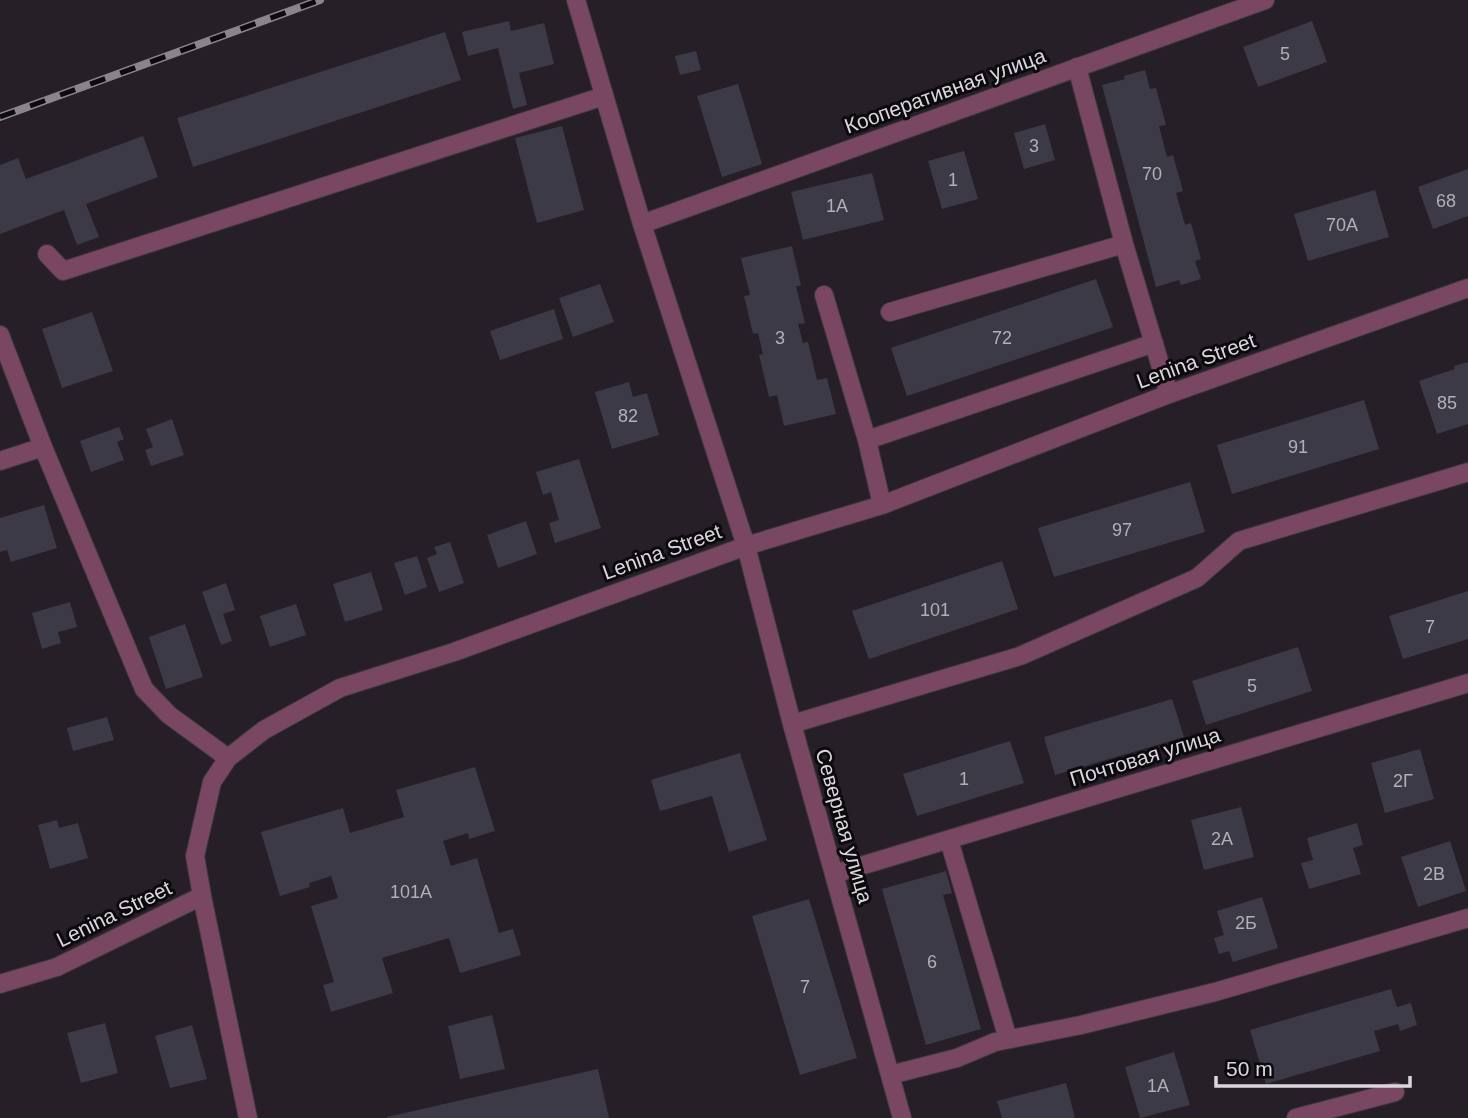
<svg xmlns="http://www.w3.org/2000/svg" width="1468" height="1118" font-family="Helvetica,sans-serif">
	<rect width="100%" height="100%" fill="#261f28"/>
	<!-- building -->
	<path fill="#3c3a46" d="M509,21L511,31L544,23L554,64L519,73L527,105L513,109L498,48L468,56L462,32Z
		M1312,21L1327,62L1258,87L1243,47Z
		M445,32L461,80L193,167L177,118Z
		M696,51L701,70L680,75L675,56Z
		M1145,70L1150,89L1156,88L1166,125L1159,126L1167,157L1173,155L1183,191L1176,193L1185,225L1191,223L1201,259L1195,261L1201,279L1181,285L1179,280L1156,287L1102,85L1125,79L1124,76Z
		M738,84L762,164L722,177L697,96Z
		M1045,124L1055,160L1024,169L1014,133Z
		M562,126L584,210L537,223L515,138Z
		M143,136L158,177L86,204L99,237L77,245L64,210L0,234V165L18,158L26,179Z
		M964,151L978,199L942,209L928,161Z
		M1468,169V216L1433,229L1418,187Z
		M872,173L884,220L803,240L791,192Z
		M1375,190L1389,237L1308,261L1294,214Z
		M792,246L801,286H796L805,323L798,324L803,343L808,342L817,380L827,378L836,414L784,426L777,395L769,397L759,355L763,354L758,333L753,334L744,296L750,295L741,258Z
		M1096,279L1113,327L907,396L891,348Z
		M600,284L614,322L573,337L559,298Z
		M554,309L563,339L500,360L490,331Z
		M92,312L113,371L62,388L42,329Z
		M1468,362V424L1437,434L1419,381L1455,369L1454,366Z
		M629,382L633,397L647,393L659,435L612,449L595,392Z
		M1364,400L1379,449L1232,494L1217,445Z
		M172,419L184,455L151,466L145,450L153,447L146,429Z
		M119,427L124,439L117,442L124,460L91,472L80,441Z
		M579,459L601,528L555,543L549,523L559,520L551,492L543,495L536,472Z
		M1190,482L1205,532L1054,577L1038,528Z
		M44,505L57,548L11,562L7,550L0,552V518Z
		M526,521L537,554L498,568L487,535Z
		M450,542L464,583L439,592L427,558L437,554L434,547Z
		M417,556L427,587L405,595L394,563Z
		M1002,561L1018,609L869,659L852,611Z
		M371,572L383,610L345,622L333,584Z
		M226,583L235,610L223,614L232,641L221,645L202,592Z
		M1468,591V639L1403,659L1389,616Z
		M70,602L77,627L58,632L61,643L42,649L32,613Z
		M296,604L306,635L270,647L260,616Z
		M185,624L203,677L166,689L149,637Z
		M1298,647L1312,691L1206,725L1192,681Z
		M1172,699L1184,737L1055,775L1044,737Z
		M107,717L114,740L73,751L67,728Z
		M1010,741L1024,783L917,816L903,774Z
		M1420,749L1434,799L1385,813L1371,763Z
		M740,753L767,840L729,852L712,796L660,811L651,780Z
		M475,767L495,831L469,839L468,833L443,841L451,866L477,858L499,933L513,929L521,955L460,973L449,938L382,958L393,993L331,1012L323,985L334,982L311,906L338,898L331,876L309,883L310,887L280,896L261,832L343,808L350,833L404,817L396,790Z
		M1241,807L1254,857L1204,870L1191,820Z
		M57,820L59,828L78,823L88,858L50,869L38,825Z
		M1357,823L1363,845L1353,848L1361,874L1309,889L1301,863L1313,860L1307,838Z
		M1450,841L1466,891L1418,907L1401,857Z
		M946,871L952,893L943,895L981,1029L926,1045L882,889Z
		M1262,897L1278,948L1233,962L1229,951L1219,954L1214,938L1224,935L1217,911Z
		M809,899L857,1058L800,1075L752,916Z
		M1391,989L1397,1007L1411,1003L1417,1025L1400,1031L1398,1024L1374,1031L1380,1051L1266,1084L1250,1030Z
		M492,1015L505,1069L460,1079L448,1026Z
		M105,1023L118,1073L81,1083L67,1033Z
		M192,1025L207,1079L170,1088L155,1036Z
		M1174,1052L1190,1105L1140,1118L1125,1067Z
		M598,1069L609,1118H387V1117Z
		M1066,1083L1075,1118H1002L997,1101Z"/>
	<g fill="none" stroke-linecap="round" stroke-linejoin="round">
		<defs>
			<path id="minor" d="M576,0L642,224L746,546L792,724L902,1118
				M1077,67L1124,244L1169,394
				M642,224L1265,0
				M47,254L63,271L604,96
				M824,295L867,440
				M890,312L1124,244
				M0,335L43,447L144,689L169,715L228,758
				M0,461L43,447
				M882,505L867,440L1154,343
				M792,724L1020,656L1197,578L1239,541L1468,472
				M949,840L1008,1039
				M834,874L1468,683
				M202,896L248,1118
				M0,984L57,967L202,896L195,856L212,782L228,758L264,730L340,688L454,652L746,546L882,505L1169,394L1468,288
				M890,1075L957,1058L995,1042L1081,1025L1215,992L1468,918
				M1296,1118L1395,1092"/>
		</defs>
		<!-- minor casing -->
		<use href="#minor" stroke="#3f3941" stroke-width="20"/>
		<!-- minor -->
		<use href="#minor" stroke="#794762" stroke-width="18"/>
		<defs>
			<path id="rail" d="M0,117L320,0"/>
		</defs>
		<!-- rail casing -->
		<use href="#rail" stroke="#8a848c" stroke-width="8"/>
		<!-- rail -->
		<use href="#rail" stroke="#0d0a0e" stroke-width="5" stroke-dasharray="16" stroke-linecap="butt"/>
	</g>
	<g text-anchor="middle" stroke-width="6" stroke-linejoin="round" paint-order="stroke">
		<!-- number labels -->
		<g font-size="18" fill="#b3afb7">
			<text x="1285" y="60">5</text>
			<text x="1034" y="152">3</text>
			<text x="1152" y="180">70</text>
			<text x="953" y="186">1</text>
			<text x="1446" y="207">68</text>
			<text x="837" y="212">1А</text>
			<text x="1342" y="231">70А</text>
			<text x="780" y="344">3</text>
			<text x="1002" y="344">72</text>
			<text x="1447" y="409">85</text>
			<text x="628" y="422">82</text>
			<text x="1298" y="453">91</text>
			<text x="1122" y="536">97</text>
			<text x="935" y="616">101</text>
			<text x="1430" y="633">7</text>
			<text x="1252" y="692">5</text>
			<text x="964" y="785">1</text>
			<text x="1403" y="787">2Г</text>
			<text x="1222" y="845">2А</text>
			<text x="1434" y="880">2В</text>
			<text x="411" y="898">101А</text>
			<text x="1246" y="929">2Б</text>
			<text x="932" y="968">6</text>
			<text x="805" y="993">7</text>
			<text x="1158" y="1092">1А</text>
		</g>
		<!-- street labels -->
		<g font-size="21" fill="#dbd6dd" stroke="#0d0a0e">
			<text transform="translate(945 91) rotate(-20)" y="7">Кооперативная улица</text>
			<text transform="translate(1196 361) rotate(-20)" y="7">Lenina Street</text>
			<text transform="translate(662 552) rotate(-20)" y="7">Lenina Street</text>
			<text transform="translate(1145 757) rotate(-17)" y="7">Почтовая улица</text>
			<text transform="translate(844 826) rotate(74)" y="7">Северная улица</text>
			<text transform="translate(114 914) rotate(-26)" y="7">Lenina Street</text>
		</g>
	</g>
	<!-- scale -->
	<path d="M1216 1076v10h194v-10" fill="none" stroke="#dbd6dd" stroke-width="3.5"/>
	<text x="1226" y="1076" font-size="21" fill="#dbd6dd" stroke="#0d0a0e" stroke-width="5" paint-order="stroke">50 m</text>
</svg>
